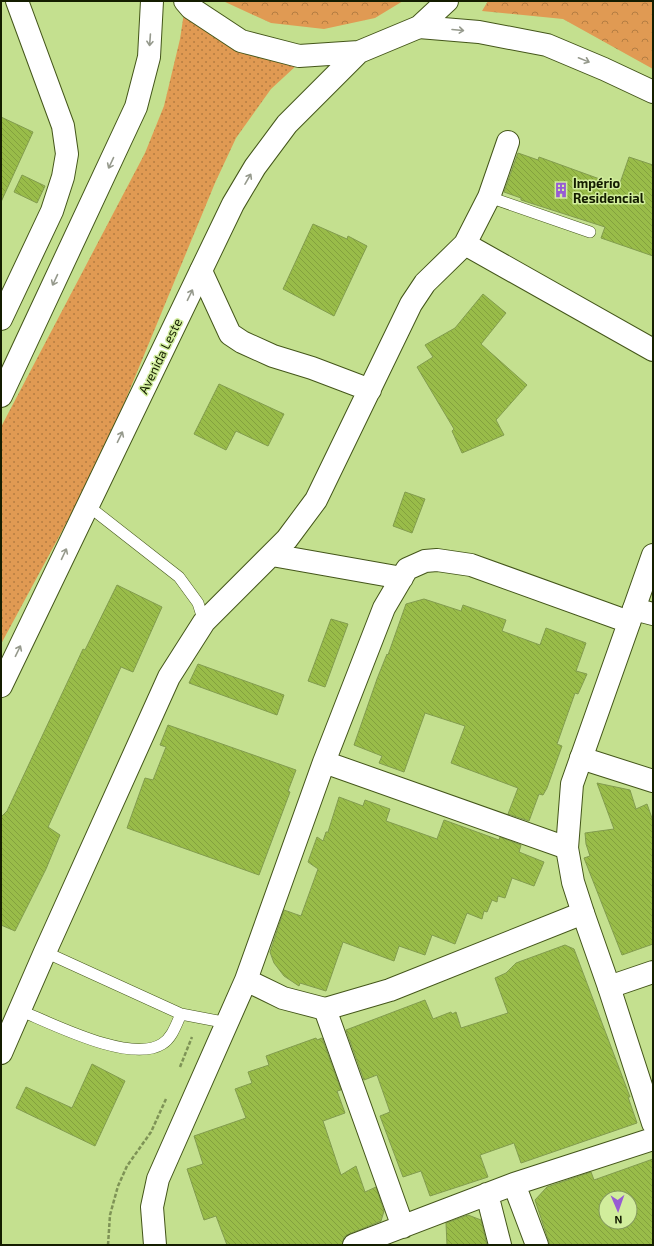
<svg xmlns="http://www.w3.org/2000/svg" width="654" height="1246" font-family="'Exo 2',sans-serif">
	<defs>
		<pattern id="grass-dots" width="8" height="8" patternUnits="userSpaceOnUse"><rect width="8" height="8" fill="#e09a53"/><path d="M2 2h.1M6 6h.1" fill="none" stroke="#b47d42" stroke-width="1.8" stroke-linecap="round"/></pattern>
		<pattern id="park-crowns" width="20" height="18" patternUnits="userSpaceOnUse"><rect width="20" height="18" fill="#e09a53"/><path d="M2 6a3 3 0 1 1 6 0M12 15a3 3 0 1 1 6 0" fill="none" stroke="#b47d42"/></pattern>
		<pattern id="building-back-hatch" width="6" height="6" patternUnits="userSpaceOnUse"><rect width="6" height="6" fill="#99bc49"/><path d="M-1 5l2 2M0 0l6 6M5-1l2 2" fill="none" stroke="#83a13e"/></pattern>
	</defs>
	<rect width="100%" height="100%" fill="#c4e08f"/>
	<!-- grass -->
	<path fill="url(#grass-dots)" d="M184,13L212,36L234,48L297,65L271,89L236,138L215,183L102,457L1,644V427L145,153L164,106L180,39Z"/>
	<!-- park -->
	<path fill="url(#park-crowns)" d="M223,1H403L375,18L324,29L271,23Z
		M488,1H653V69L563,19L482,11Z"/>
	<!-- building -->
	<path fill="url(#building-back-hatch)" stroke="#829c4e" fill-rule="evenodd" d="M1,117L33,132L1,202Z
		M518,153L538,160L539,157L619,186L629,157L653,165V256L601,238L605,227L521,200V198L504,192Z
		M22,175L45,186L37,203L14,192Z
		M313,224L347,239L348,236L367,246L334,316L283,289Z
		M483,294L506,313L481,344L527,385L496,420L504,435L462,453L452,431L454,429L417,367L433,357L425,345L455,328Z
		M219,384L284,414L268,446L236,431L226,450L194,434Z
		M405,492L425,499L412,533L393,526Z
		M117,585L162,607L133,672L121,667L48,827L60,835L46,869L15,931L1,925V817L7,811L83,649L85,650Z
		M424,599L461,611L463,605L506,620L502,631L540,645L546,628L586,643L576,671L587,674L578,694L575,693L557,744L562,746L547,788L543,795L539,794L529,821L508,814L518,788L451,763L465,726L425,713L404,772L379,763L382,756L354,745L377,679L387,654L388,655L406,604Z
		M331,619L348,624L325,687L308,681Z
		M198,664L284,695L277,715L189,683Z
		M168,725L296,770L288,791L290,792L259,875L127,828L145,778L153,780L166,747L160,745Z
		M597,783L630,790L636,809L647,804L653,821V944L622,955L584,858L590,856L586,844L585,833L614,829Z
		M339,797L363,806L365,800L390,809L386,821L437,839L444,820L499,840L500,837L521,845L519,852L544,862L534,886L512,878L505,898L498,896L497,902L492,900L487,912L484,911L482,919L467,913L455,944L432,935L425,955L399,946L394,961L343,942L326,991L300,983L299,986L284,976L274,963L270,952L284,910L301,916L318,869L308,862L317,837L323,841L326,832H328Z
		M565,945L574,949L630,1097H628L637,1123L521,1163L514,1143L480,1155L488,1177L430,1196L421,1171L403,1177L380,1116L390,1112L377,1075L364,1080L346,1030L425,1000L433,1019L451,1012L452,1014L456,1012L461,1028L508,1013L495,978L506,973L516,963Z
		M316,1038L317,1040L322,1038L341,1090L337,1091L345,1113L323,1121L341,1175L356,1166L365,1192L376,1187L384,1211L381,1221L349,1234L344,1237L342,1245H227L216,1216L204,1220L187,1169L203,1164L194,1136L246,1118L235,1089L252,1083L248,1072L269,1065L266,1056Z
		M92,1064L125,1081L95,1146L16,1108L26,1087L72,1108Z
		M653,1159V1245H550L535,1200L547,1187L591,1172L594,1180ZM606,1198H630V1222H606Z
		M468,1215L481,1220L487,1245H447L446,1223Z"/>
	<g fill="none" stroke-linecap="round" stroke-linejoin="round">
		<defs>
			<path id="service" d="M489,197L590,232
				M87,505L179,577L198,603L204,622
				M45,952L181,1014L228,1023
				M19,1010C51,1023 130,1064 162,1044C172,1038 176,1025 181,1014"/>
			<path id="minor" d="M465,244L653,350
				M201,271L230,334L242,342L273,356L312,368L370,390
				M1,319L52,211L63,177L67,154L63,126L17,1
				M272,555L402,578
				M634,609L653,614
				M581,758L653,781
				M324,762L567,848
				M246,980L283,998L325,1009L390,990L583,913
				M609,987L653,972
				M325,1009L403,1227
				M1,1053L45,952L169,677L204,622L287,539L316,500L411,304L425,283L465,244L489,197L508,142
				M514,1184L537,1245
				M487,1194L500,1245
				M155,1245L152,1207L158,1179L246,980L324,762L384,608L407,569L425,561L437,560L471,565L629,622
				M354,1245L514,1184L653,1139"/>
			<path id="tertiary" d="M653,555L572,784L567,848L573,882L583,913L609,987L653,1123"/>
			<path id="secondary" d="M419,27L479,32L547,45L604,69L653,92"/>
			<path id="primary" d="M185,1L191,8L241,41L299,56L359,52L419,27L447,1
				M1,396L136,107L149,57L152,1
				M1,686L233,204L255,167L287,124L359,52"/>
		</defs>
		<!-- service casing -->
		<use href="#service" stroke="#44561a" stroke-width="12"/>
		<!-- minor casing -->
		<use href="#minor" stroke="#44561a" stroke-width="24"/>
		<!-- tertiary casing -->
		<use href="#tertiary" stroke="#44561a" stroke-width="24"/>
		<!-- secondary casing -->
		<use href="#secondary" stroke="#44561a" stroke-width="24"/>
		<!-- primary casing -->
		<use href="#primary" stroke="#44561a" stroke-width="24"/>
		<!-- path -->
		<path stroke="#7e9356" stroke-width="2.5" stroke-dasharray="4 2" stroke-linecap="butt" d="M180,1067L192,1037
			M108,1245L110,1215L118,1186L127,1166L151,1132L166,1099"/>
		<!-- service -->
		<use href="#service" stroke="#fff" stroke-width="11"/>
		<!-- minor -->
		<use href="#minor" stroke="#fff" stroke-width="22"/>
		<!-- tertiary -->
		<use href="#tertiary" stroke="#fff" stroke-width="22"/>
		<!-- secondary -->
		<use href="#secondary" stroke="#fff" stroke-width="22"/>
		<!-- primary -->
		<use href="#primary" stroke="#fff" stroke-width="22"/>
	</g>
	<!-- one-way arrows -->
	<defs><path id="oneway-shaft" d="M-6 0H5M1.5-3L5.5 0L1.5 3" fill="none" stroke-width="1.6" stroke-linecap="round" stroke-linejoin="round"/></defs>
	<g stroke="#95998c">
		<use href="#oneway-shaft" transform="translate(458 30) rotate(5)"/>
		<use href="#oneway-shaft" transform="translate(150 40) rotate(94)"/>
		<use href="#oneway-shaft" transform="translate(584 60) rotate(22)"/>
		<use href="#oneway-shaft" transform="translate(111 163) rotate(115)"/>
		<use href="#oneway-shaft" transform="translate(248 179) rotate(-60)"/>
		<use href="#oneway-shaft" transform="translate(55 280) rotate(115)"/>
		<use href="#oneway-shaft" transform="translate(190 295) rotate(-64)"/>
		<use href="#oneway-shaft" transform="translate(120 437) rotate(-64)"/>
		<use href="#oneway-shaft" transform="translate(64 554) rotate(-65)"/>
		<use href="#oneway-shaft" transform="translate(18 651) rotate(-64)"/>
	</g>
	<!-- icons -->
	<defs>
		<symbol id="building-bare" viewBox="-9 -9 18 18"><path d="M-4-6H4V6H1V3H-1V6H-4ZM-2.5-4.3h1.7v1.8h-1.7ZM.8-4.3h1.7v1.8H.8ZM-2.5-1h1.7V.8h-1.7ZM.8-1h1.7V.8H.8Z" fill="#975cd3" stroke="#d1ed9c" stroke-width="2.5" paint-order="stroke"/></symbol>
	</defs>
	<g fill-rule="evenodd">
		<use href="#building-bare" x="550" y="179" width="22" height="22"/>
	</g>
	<g text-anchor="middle" stroke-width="3" stroke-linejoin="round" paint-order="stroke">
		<!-- poi labels -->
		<g font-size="13" font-weight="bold" fill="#141d00" stroke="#d1ed9c" text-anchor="start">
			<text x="573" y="188">Império<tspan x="573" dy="15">Residencial</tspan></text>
		</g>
		<!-- street labels -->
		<g font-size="13" fill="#141d00" stroke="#d1ed9c">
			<text transform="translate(160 356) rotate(-64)" y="5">Avenida Leste</text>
		</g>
	</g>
	<!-- border -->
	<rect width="654" height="1246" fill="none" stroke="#141d00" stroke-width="4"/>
	<!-- north arrow -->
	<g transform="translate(618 1210) rotate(178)"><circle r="19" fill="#d1ed9c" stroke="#859a5e"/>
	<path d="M0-3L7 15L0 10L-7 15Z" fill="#975cd3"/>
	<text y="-6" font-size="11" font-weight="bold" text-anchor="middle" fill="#141d00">N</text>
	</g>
</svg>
